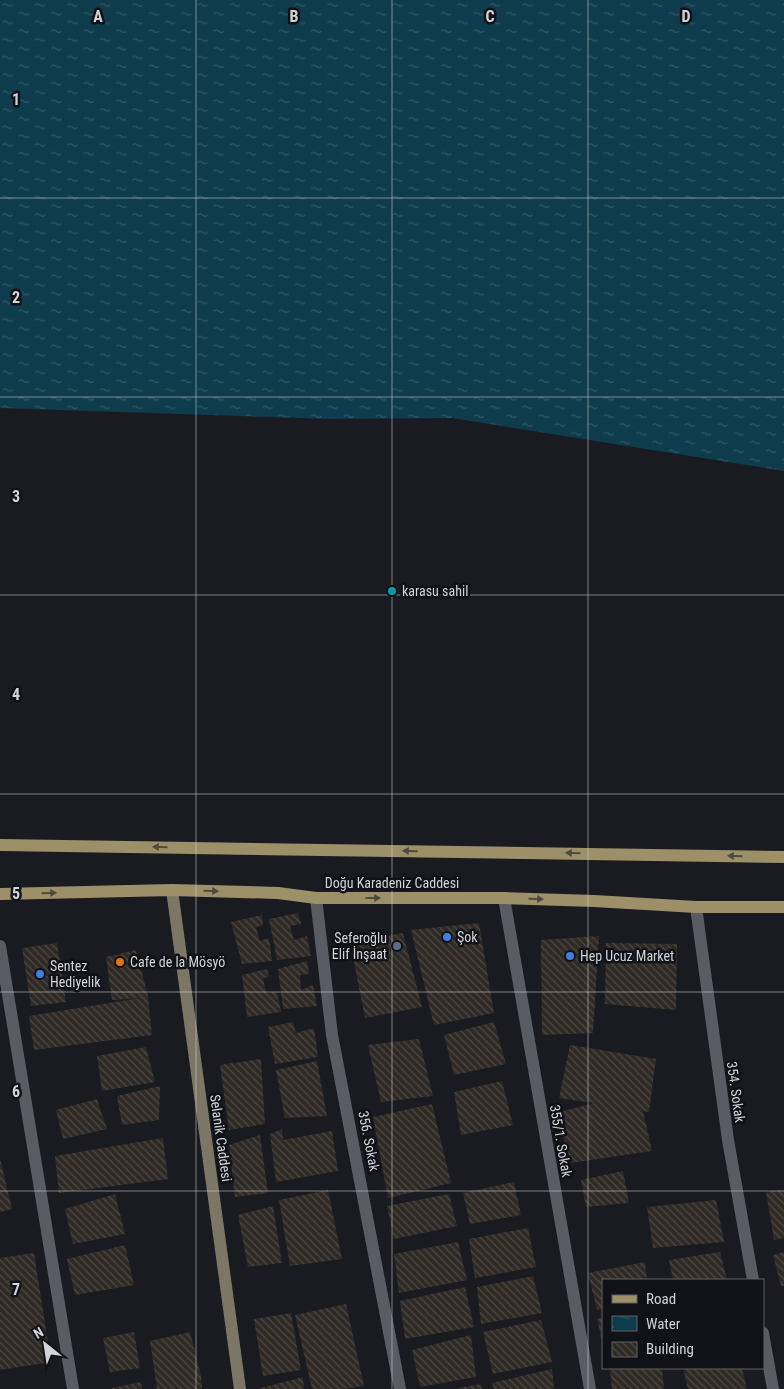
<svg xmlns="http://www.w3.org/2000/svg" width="784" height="1389" font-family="'Roboto Condensed',sans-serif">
	<defs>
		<pattern id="water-ripples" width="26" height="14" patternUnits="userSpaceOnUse" patternTransform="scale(1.25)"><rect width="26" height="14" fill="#0f3c4c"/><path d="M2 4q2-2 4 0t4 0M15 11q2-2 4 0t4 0" fill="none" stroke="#315765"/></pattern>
		<pattern id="building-back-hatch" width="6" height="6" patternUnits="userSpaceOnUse" patternTransform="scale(1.25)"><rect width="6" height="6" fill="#2f2a26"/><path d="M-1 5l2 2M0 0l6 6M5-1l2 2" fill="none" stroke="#4c4845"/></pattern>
	</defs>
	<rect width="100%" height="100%" fill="#191b20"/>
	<!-- water -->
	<path fill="url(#water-ripples)" d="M0,0H784V471L452,418L331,419L0,408Z"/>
	<!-- building -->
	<path fill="url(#building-back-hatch)" d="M298,913L301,924L290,926L294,940L307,936L311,956L277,960L269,919Z
		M262,915L263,925L256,927L260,941L269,938L272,961L242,964L231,922Z
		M479,923L494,1013L434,1025L411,930Z
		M403,933L422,1007L365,1018L350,942Z
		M599,936L593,1033L542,1035L541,940Z
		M57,943L66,1002L31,1006L22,948Z
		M606,943L677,944L676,1010L605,1004Z
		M136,950L148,996L152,1035L34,1050L29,1016L140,998L112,1000L106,957Z
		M307,961L309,974L300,975L301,990L313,985L317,1006L283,1009L278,969Z
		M267,969L269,977L263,978L266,993L277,992L281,1012L247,1017L242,975Z
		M293,1022L296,1033L314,1028L318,1057L275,1064L268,1027Z
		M494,1022L506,1064L454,1075L444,1035Z
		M419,1039L433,1096L381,1102L368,1045Z
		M570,1045L656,1059L649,1112L643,1111L652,1151L571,1163L556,1113L594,1103L559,1098Z
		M146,1047L155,1082L102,1091L97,1056Z
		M261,1059L265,1124L229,1130L220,1065Z
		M317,1061L327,1116L285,1118L276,1070Z
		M502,1081L513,1125L461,1135L454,1092Z
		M160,1086L159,1120L122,1125L117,1096Z
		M97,1099L107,1129L63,1139L56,1110Z
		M432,1104L451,1183L388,1198L373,1117Z
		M282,1129L283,1140L332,1131L338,1171L276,1182L270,1134Z
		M260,1135L268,1193L235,1197L229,1145Z
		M163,1138L168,1179L59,1193L55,1156Z
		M0,1158L12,1209L0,1212Z
		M623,1171L629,1203L586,1207L581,1180Z
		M514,1182L521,1215L470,1224L463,1193Z
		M328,1190L342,1259L290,1266L279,1200Z
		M784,1190V1238L774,1240L766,1192Z
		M115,1194L125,1234L73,1244L65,1209Z
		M449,1194L457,1226L394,1239L387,1206Z
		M716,1200L724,1242L653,1248L647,1207Z
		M273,1206L282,1263L248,1267L238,1215Z
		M528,1228L536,1267L475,1278L469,1239Z
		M458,1242L467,1280L399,1293L394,1254Z
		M125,1245L134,1285L75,1295L67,1259Z
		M720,1252L727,1280H673L669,1260Z
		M784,1252V1286H781L773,1255Z
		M34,1253L51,1362L0,1370V1258Z
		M645,1262L647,1280H603V1309L597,1310L588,1273Z
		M533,1276L542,1313L481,1324L477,1287Z
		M465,1287L474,1327L405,1339L400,1301Z
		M346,1304L364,1386L343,1389H312L295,1315Z
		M291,1313L301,1370L263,1376L254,1319Z
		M603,1318V1341H602L597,1319Z
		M541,1320L552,1362L493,1374L483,1332Z
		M134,1332L140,1368L110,1372L103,1338Z
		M190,1332L201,1376L202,1389H157L150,1341Z
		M471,1335L476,1377L420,1387L412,1350Z
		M624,1368H662L664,1389H612L610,1370Z
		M683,1368H742L747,1389H688Z
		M552,1369L554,1389H494L492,1383Z
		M303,1377L304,1389H261V1388Z
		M141,1382L142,1389H112V1388Z
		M481,1384L482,1389H459V1388Z"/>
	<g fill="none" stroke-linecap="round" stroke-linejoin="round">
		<!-- street -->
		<path stroke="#595c62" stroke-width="12" d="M316,898L332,1035L400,1389
			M504,898L590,1389
			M696,907L728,1140L753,1280
			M0,946L73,1389
			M763,1333L773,1389"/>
		<!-- secondary -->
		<path stroke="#7b7666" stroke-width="12" d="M172,890L240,1389"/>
		<!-- primary -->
		<path stroke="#9d9069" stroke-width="12" d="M0,845L784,857
			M0,894L172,890L278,893L316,898H504L594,901L696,907H784"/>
	</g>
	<!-- one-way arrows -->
	<defs><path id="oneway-solid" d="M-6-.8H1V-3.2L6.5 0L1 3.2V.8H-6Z" transform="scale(1.25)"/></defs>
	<g fill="#4f4b3c">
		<use href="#oneway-solid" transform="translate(160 847) rotate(-179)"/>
		<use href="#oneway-solid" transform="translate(410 851) rotate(-179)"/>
		<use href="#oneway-solid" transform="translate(573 853) rotate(-179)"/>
		<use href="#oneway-solid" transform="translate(735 856) rotate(-179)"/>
		<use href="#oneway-solid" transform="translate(211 891) rotate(1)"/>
		<use href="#oneway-solid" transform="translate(49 893) rotate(-1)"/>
		<use href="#oneway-solid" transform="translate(373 898)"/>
		<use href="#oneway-solid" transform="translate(536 899) rotate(2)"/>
	</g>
	<!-- grid -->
	<path fill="none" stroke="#d2d4d7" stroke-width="1" stroke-opacity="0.55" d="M196,0V1389M392,0V1389M588,0V1389M0,198H784M0,397H784M0,595H784M0,794H784M0,992H784M0,1191H784"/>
	<!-- markers -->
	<circle fill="#0f9aa8" stroke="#101217" stroke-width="2" cx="392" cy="591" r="5"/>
	<g fill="#3f7fe0" stroke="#101217" stroke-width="2">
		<circle cx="447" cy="937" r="5"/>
		<circle cx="570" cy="956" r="5"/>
		<circle cx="40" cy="974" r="5"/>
	</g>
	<circle fill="#5c6f8a" stroke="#101217" stroke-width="2" cx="397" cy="946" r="5"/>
	<circle fill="#e8710a" stroke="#101217" stroke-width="2" cx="120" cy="962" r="5"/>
	<g text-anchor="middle" stroke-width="5" stroke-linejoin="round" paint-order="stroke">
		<!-- poi labels -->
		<g font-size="14" fill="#d2d4d7" stroke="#101217" text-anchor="start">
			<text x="402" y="596">karasu sahil</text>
			<text x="457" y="942">Şok</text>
			<text x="387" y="943" text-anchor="end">Seferoğlu<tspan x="387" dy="16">Elif İnşaat</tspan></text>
			<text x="580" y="961">Hep Ucuz Market</text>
			<text x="130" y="967">Cafe de la Mösyö</text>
			<text x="50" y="971">Sentez<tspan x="50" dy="16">Hediyelik</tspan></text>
		</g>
		<!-- street labels -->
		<g font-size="14" fill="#d2d4d7" stroke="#101217">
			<text x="392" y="888">Doğu Karadeniz Caddesi</text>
			<text transform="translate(736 1092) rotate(82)" y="5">354. Sokak</text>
			<text transform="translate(221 1138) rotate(82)" y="5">Selanik Caddesi</text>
			<text transform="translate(369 1141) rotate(79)" y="5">356. Sokak</text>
			<text transform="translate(561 1141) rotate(80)" y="5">355/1. Sokak</text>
		</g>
	</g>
	<g font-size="16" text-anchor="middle" font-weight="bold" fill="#d2d4d7" stroke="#101217" stroke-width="5" stroke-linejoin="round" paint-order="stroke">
		<text x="98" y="22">A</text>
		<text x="294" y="22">B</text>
		<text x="490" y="22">C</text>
		<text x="686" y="22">D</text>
		<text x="16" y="105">1</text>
		<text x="16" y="303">2</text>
		<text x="16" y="502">3</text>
		<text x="16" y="700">4</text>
		<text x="16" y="899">5</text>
		<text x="16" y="1097">6</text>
		<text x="16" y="1295">7</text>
	</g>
	<!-- legend -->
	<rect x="602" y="1279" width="162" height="90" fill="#101217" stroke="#5e6064"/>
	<rect x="612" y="1295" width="25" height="8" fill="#9d9069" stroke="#5e6064"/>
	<text x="646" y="1304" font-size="15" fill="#d2d4d7">Road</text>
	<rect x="612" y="1316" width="25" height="15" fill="url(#water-ripples)" stroke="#5e6064"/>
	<text x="646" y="1329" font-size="15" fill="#d2d4d7">Water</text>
	<rect x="612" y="1342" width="25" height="15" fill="url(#building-back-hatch)" stroke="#5e6064"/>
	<text x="646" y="1354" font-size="15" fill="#d2d4d7">Building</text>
	<!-- north arrow -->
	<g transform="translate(45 1344) rotate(330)" stroke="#101217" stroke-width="4" paint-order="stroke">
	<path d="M0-4L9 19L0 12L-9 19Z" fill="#d2d4d7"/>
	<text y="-8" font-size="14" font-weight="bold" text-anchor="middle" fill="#d2d4d7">N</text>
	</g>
</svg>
